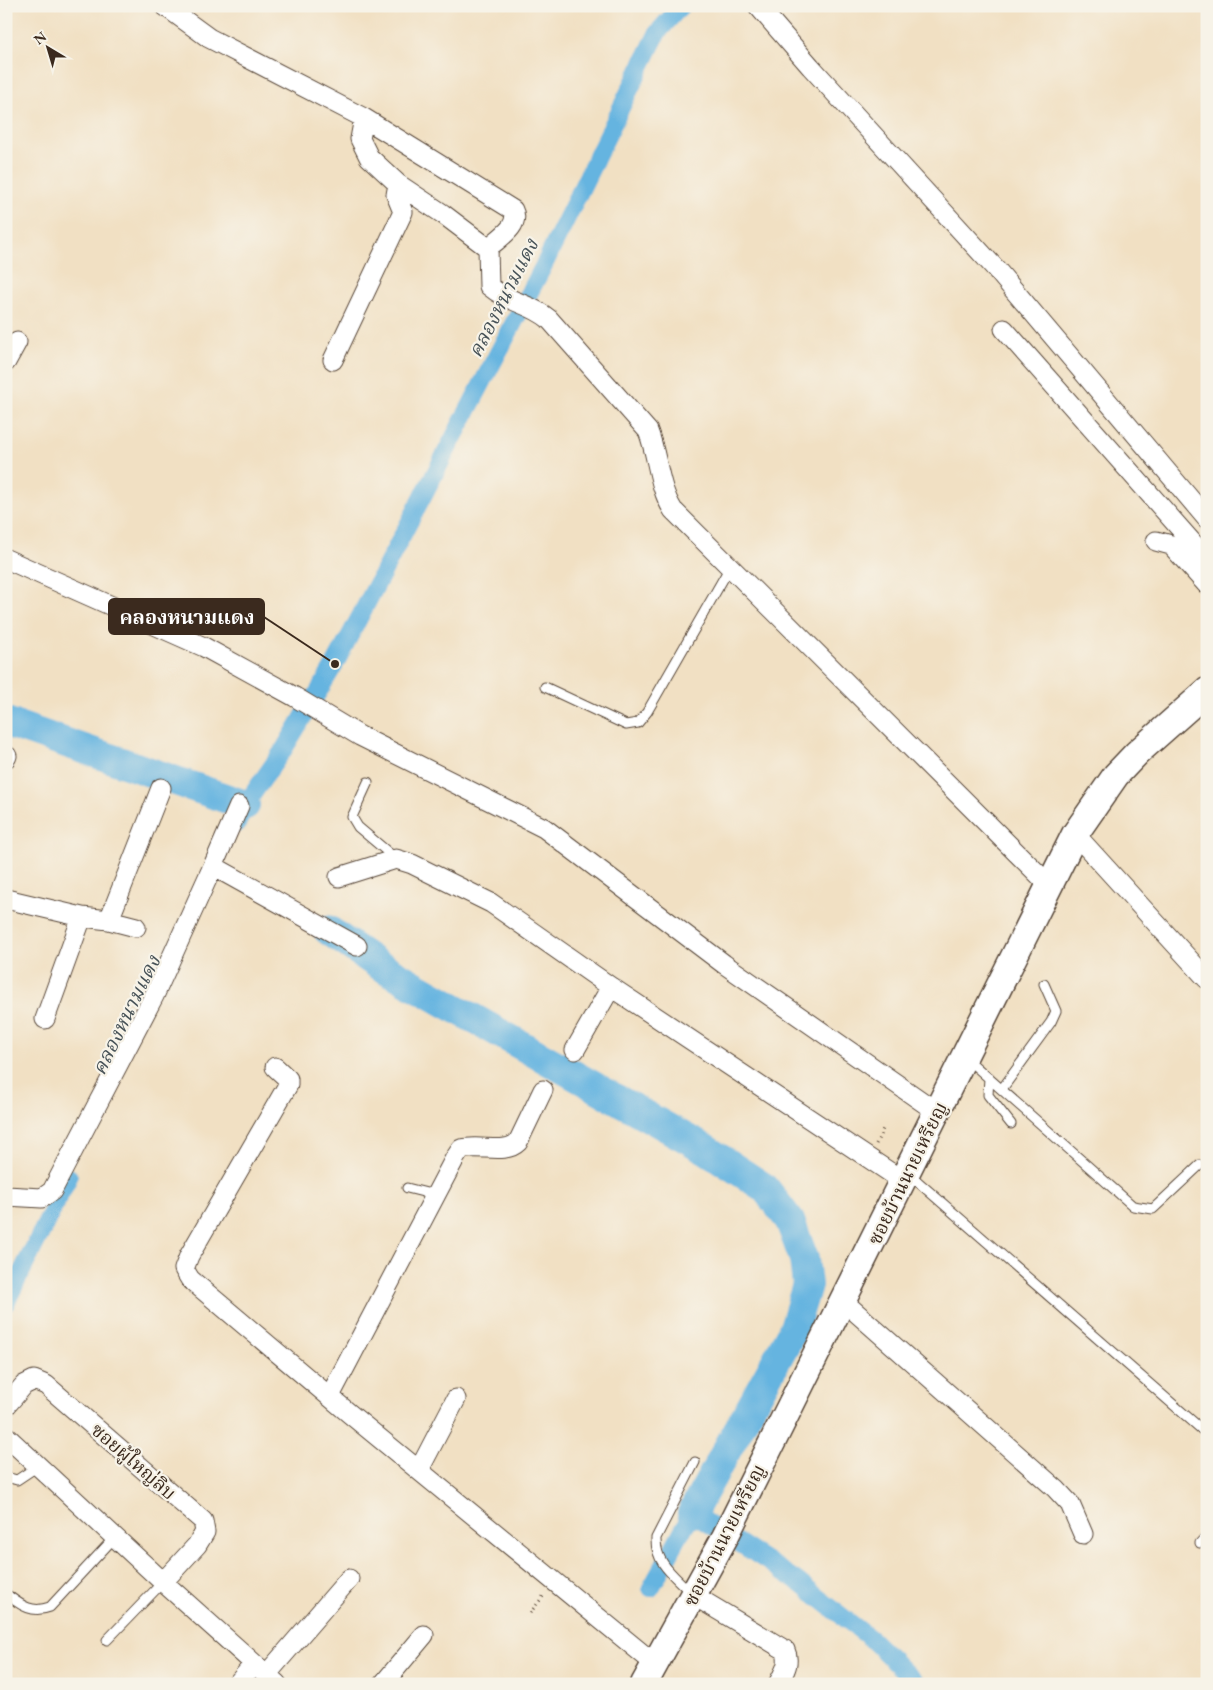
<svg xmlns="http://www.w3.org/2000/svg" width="1213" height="1690" font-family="'EB Garamond','Noto Serif Thai',serif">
	<rect width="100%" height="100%" fill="#f7f3e8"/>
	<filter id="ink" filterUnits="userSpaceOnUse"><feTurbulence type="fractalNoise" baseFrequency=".02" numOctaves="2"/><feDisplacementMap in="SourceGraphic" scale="10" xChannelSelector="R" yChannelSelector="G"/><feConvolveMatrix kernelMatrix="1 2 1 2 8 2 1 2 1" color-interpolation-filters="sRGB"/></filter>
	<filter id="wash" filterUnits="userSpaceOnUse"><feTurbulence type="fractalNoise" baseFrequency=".0096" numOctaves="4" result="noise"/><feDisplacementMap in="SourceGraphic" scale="20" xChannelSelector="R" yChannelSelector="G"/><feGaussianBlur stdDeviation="1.12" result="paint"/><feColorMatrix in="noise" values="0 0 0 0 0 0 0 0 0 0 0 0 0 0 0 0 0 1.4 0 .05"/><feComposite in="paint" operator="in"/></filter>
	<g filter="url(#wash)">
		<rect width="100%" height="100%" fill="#f1e0c3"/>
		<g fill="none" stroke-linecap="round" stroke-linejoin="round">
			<!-- canal -->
			<path stroke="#65b4e0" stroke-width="18" d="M237,824L245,805L284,749L335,664L543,267L658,32L681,6
				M6,1303L69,1177
				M651,1588L692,1513L796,1580L871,1639L917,1684"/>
			<!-- river -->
			<path stroke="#65b4e0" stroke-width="30" d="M6,722L245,805
				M328,930L377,964L707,1150L765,1188L790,1221L804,1259L807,1285L794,1328L692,1513"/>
		</g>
	</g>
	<g filter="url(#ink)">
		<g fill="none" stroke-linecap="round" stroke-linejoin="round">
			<defs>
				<path id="lane" d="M545,687L626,725L638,723L647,712L730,567
					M368,782L352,817L358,827L396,859
					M966,1058L1133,1206L1153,1209L1200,1165
					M989,1078L988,1095L1011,1124
					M1002,1089L1051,1022L1056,1011L1044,984
					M909,1174L1207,1434
					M407,1188L435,1195
					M6,1477L17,1480L38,1466
					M1200,1543L1207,1535
					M691,1593C675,1576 655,1564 656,1538L695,1462
					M6,1594C21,1605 31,1614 50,1607L115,1537
					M107,1640L163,1582"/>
				<path id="street" d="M165,6L209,38L364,118L513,210C521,226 499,238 488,248
					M758,6L811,67L996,269L1207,519
					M364,118L360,139L369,157L398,184L443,214L488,248L489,286C509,303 530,303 549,319L648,431C658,456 658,486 673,510L1050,886
					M1004,329L1207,559
					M333,360L403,212L396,195L398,184
					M6,362L17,342
					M1156,541L1171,545L1207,585
					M6,559L204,647L295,697L360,736L544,828L724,964L937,1112
					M6,758L7,756
					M1075,834L1207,979
					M213,866L239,806
					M339,877L396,859L412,864L491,903L611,987L903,1181
					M6,899L82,917L109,920L136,927
					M109,920L161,788
					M45,1019L82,917
					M575,1050L611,987
					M275,1067L288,1079V1085L189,1256L184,1269L190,1279L350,1414L655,1664
					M6,1196L42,1198L52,1191L154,996L213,866L357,946
					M843,1301L1056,1489L1070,1504L1083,1534
					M330,1396L455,1158L461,1149C481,1144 505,1155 518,1142L543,1090
					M6,1406L24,1385L34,1380L46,1385L203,1521L205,1532L197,1545L163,1582
					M6,1436L163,1582L277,1684
					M419,1470L456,1399
					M693,1595L785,1650C791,1663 784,1672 778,1684
					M266,1675L349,1579
					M237,1684L254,1664
					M383,1684L424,1635"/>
				<path id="secondary" d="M644,1684L725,1537L1075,834L1116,775L1137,753L1207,691"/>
			</defs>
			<!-- lane casing -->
			<use href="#lane" stroke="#564537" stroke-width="11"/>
			<!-- street casing -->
			<use href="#street" stroke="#564537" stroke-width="21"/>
			<!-- secondary casing -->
			<use href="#secondary" stroke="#564537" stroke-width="29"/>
			<!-- path -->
			<path stroke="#564537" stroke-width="3" stroke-dasharray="1 4" stroke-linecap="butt" d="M876,1144L883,1129
				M530,1613L545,1594"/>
			<!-- lane -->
			<use href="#lane" stroke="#fff" stroke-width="9"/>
			<!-- street -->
			<use href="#street" stroke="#fff" stroke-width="19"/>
			<!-- secondary -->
			<use href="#secondary" stroke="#fff" stroke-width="26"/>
		</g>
	</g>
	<g text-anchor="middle" stroke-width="4.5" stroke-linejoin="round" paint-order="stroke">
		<!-- street labels -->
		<g font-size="19" fill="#3b2a1e" stroke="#f7f3e8">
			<text transform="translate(907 1173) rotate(-64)" y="7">ซอยบ้านนายเหรียญ</text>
			<text transform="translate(134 1461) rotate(41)" y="7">ซอยผู้ใหญ่ลิบ</text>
			<text transform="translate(724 1535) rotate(-63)" y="7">ซอยบ้านนายเหรียญ</text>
		</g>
		<!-- water labels -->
		<g font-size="20" font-style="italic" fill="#485358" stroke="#f7f3e8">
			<text transform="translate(503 298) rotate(-63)" y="7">คลองหนามแดง</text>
			<text transform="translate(126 1015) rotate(-64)" y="7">คลองหนามแดง</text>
		</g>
	</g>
	<!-- callouts -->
	<path fill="none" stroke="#3b2a1e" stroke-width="2" d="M335 664L264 617"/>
	<circle fill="#3b2a1e" stroke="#f7f3e8" stroke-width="2" cx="335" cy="664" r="5"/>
	<rect fill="#3b2a1e" stroke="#3b2a1e" stroke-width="2" x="109" y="599" width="155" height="35" rx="5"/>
	<g font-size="20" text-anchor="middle" font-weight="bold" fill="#fff">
		<text x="187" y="624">คลองหนามแดง</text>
	</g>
	<!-- margin -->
	<rect width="1213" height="1690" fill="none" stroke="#f7f3e8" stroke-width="25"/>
	<!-- north arrow -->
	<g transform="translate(48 48) rotate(322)" stroke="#f7f3e8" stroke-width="4" paint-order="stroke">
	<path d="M0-4L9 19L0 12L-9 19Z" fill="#3b2a1e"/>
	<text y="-8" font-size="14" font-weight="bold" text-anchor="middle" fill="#3b2a1e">N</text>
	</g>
</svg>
